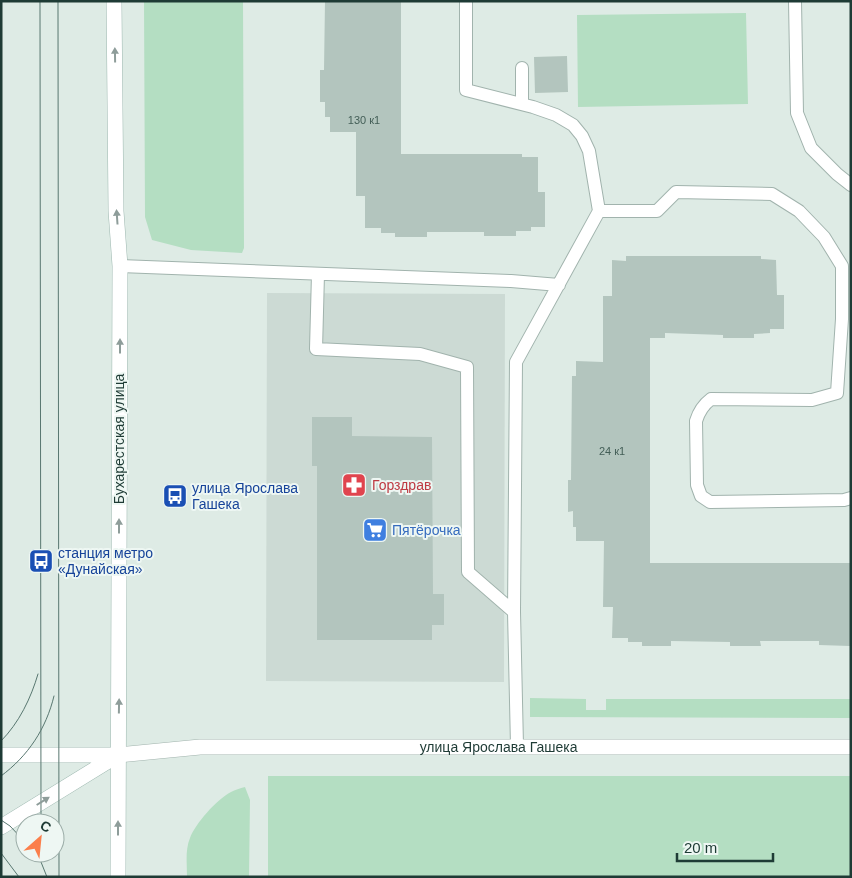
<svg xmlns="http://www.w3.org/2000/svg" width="852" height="878" font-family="Arial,sans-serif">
	<rect width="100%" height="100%" fill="#deebe5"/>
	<!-- built -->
	<path fill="#ccdad4" d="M267,293L505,294L504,682L266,681Z"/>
	<!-- green -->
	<path fill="#b4dec2" d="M144,1H243L244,248L242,253L191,250L152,240L145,217Z
		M746,13L748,104L578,107L577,15Z
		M530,698L586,699V710H606V699H851V718L530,717Z
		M268,776H851V877H268Z
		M245,787L250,800L249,877H187C187,864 185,850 190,838C195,824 217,799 231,792C235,790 240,788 245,787Z"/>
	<!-- building -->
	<path fill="#b3c5be" d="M325,1H401V154H522V157H538V192H545V227H531V231H516V236H484V232H427V237H395V233H381V228H365V196H356V132H330V117H325V102H320V70H324Z
		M567,56L568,92L535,93L534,57Z
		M626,256H761V259L776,260L777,295H784V329H770V333L754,334V338H723V335L665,333V338H650V563H851L850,646L819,645V641H760L761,646H730V642L671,641V646H642V642H628V638H612L613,607H603L604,541H576V527H573V511L568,512V480H571L572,376H576V361L603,362V296H612V260L626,261Z
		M312,417H352V436L432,437L433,594H444V625H432V640H317V466H312Z"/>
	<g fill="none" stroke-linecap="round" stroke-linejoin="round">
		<defs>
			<path id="lane" d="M466,1V90L533,107L556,115L573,125L582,136L589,151L599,211L516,362L514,612L517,746
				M795,1L797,113L811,148L837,174L851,185
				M522,104V68
				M599,211H657L676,192L772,194L799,211L824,237L842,266V319L837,393L812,400L711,399C703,405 699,411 696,421L697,485L701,496L710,502L844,500L851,498
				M120,266L511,281L559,285
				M318,274L316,349L420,354L467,367L468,572L514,612"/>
			<g id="street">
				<path id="s1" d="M118,755L200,747H851"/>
			</g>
			<path id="secondary" d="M114,1L116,211L120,266L118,877
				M1,755H117
				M1,827L118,755"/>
		</defs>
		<!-- lane casing -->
		<use href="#lane" stroke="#a1b3ad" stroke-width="14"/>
		<!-- street casing -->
		<use href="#street" stroke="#a1b3ad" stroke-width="16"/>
		<!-- secondary casing -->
		<use href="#secondary" stroke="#9cb7af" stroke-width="16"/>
		<!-- lane -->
		<use href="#lane" stroke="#fff" stroke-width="12"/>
		<!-- street -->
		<use href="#street" stroke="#fff" stroke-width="15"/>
		<!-- secondary -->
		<use href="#secondary" stroke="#fff" stroke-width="15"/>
		<!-- tram -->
		<path stroke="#587770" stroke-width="1" d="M40,1L41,823
			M58,1L59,877
			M1,741C19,723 31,698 38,674
			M1,776C28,756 46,729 54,696
			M1,820L10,826L25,842
			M1,853L19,877
			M34,853L41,862L47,877"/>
	</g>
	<!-- one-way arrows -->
	<defs><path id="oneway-solid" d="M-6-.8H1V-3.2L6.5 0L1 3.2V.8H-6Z" transform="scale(1.25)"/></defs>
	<g fill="#8e9d9a">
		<use href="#oneway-solid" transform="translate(115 55) rotate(-91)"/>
		<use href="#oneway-solid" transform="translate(117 217) rotate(-94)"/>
		<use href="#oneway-solid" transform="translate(120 346) rotate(-90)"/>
		<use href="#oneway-solid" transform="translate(119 526) rotate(-90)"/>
		<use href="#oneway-solid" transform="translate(119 706) rotate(-89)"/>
		<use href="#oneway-solid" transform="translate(43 801) rotate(-32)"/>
		<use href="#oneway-solid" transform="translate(118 828) rotate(-90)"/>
	</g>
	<!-- icons -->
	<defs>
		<symbol id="pharmacy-square" viewBox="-11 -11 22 22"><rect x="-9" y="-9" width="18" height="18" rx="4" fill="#e0444e" stroke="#eef7f3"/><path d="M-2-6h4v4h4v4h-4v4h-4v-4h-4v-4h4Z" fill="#fff"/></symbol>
		<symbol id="bus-square" viewBox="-11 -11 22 22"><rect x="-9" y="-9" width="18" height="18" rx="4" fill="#1a4fb4" stroke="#eef7f3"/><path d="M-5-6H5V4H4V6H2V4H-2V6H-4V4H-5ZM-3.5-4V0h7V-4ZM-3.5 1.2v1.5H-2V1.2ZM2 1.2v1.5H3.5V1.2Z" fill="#fff"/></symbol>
		<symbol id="supermarket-square" viewBox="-11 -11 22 22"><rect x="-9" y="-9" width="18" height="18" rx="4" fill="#3f7fe0" stroke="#eef7f3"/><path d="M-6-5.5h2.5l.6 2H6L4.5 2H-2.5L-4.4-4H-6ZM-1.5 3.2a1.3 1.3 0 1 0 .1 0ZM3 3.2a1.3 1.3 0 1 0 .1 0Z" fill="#fff"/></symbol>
	</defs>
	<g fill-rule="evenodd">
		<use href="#pharmacy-square" x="340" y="471" width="28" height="28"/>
		<use href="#bus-square" x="161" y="482" width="28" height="28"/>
		<use href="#supermarket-square" x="361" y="516" width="28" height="28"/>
		<use href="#bus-square" x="27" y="547" width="28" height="28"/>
	</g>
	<g text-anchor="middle" stroke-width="4" stroke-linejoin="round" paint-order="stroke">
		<!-- number labels -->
		<g font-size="11" fill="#435e57">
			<text x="364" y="124">130 к1</text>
			<text x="612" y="455">24 к1</text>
		</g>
		<!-- street labels -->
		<g font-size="14" fill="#1e3b35" stroke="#eef7f3">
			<text transform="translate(119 439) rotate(-90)" y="5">Бухарестская улица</text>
			<text dy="5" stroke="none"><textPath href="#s1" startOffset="381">улица Ярослава Гашека</textPath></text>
		</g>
		<!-- health labels -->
		<g font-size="14" fill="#be3a42" stroke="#eef7f3" text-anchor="start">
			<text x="372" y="490">Горздрав</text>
		</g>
		<!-- transit labels -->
		<g font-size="14" fill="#164399" stroke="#eef7f3" text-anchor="start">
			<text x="192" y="493">улица Ярослава<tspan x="192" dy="16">Гашека</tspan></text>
			<text x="58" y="558">станция метро<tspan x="58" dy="16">«Дунайская»</tspan></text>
		</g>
		<!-- shop labels -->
		<g font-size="14" fill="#366cbe" stroke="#eef7f3" text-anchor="start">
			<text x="392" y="535">Пятёрочка</text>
		</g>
	</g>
	<!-- border -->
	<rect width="852" height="878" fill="none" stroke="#1e3b35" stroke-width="5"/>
	<!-- north arrow -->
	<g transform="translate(40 838) rotate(27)"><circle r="24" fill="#eef7f3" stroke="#9baca7"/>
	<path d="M0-4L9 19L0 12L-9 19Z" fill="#fb7f4b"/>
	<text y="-8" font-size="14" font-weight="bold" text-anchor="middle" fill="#1e3b35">С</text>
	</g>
	<!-- scale -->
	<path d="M677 853v8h96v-8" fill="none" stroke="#1e3b35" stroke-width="2.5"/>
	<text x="684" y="853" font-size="15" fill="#1e3b35" stroke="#eef7f3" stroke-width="4" paint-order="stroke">20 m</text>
</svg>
